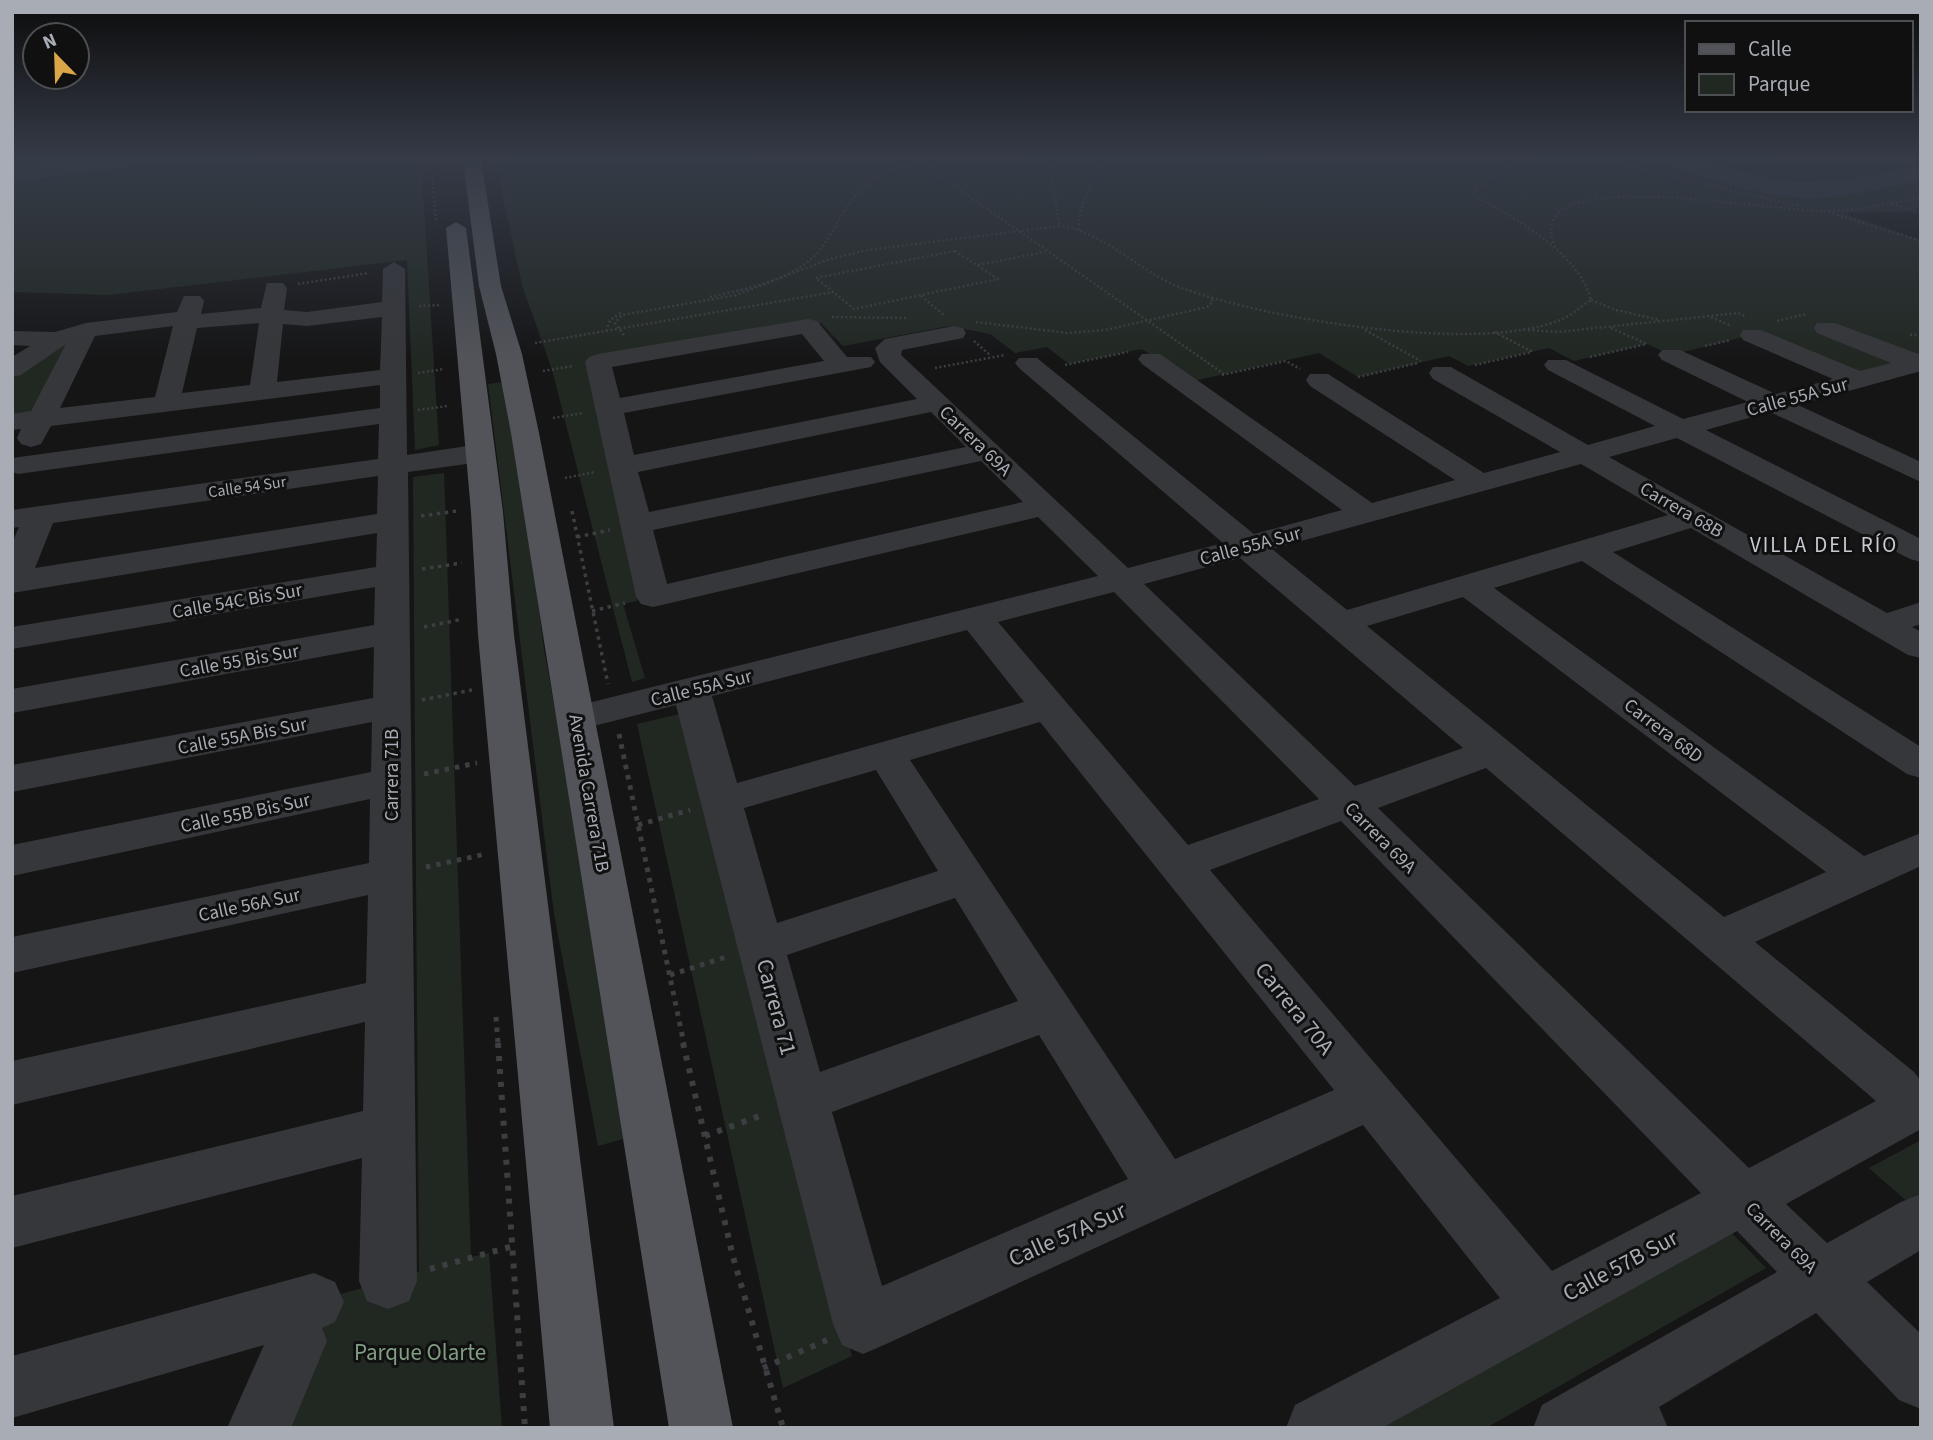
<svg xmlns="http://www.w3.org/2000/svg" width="1933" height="1440" font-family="'Source Sans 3',sans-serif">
	<rect width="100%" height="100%" fill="#151516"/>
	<!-- green -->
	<path fill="#212822" d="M12,160H421L439,445L415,450L407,260L108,295L12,292Z
		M495,160H1921V208L1898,212L1843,213L1921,240V359L1860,376L1759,333L1671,355L1647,344L1574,361L1549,348L1468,366L1449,356L1358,377L1319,353L1189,382L1142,349L1069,364L1047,347L1015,353L990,334L949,326L843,346L821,323L587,364L637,601L623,604L645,678L632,682L552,370L522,285Z
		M69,343L27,418L12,417V374L59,344Z
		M503,382L522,477L544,649L575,821L623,1139L598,1146L554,914L488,384Z
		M444,473L471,1257L489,1253L502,1428H279L334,1296L419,1272L413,477Z
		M679,714L852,1356L783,1388L637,724Z
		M1921,1140V1198L1910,1204L1869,1168Z
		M1732,1233L1766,1268L1486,1428H1377Z"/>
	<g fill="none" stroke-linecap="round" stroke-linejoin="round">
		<!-- river -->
		<path fill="#2f373d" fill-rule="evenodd" d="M70,160H137L134,165L125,167L12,182V167Z
			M1662,160H1700L1763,177L1800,182L1844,180L1921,166V181C1887,186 1853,196 1819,198C1767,200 1715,180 1665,165Z"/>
		<!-- path-far3 -->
		<path stroke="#3c3e41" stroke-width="2.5" stroke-dasharray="2 2.5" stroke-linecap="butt" d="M431,160L436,223
			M1048,160L1060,226
			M1603,160L1799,206
			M920,162L1224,374
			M1892,204L1921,213
			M1828,212L1921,241
			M1079,230C1077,206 1094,177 1109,160
			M1555,247C1549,234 1549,218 1563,209C1612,181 1760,209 1820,211C1854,212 1888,203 1921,198
			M955,251L998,279L854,309L816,278Z
			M978,265L1045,252
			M298,284L369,273
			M921,296L944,315
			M710,297C744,289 783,283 811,259C823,249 831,234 839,220C865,177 882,170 929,160
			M1591,300L1616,310L1660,320
			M419,306L441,305
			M832,317L907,318
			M1711,317L1732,326
			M1777,321L1806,314
			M976,322L1068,333L1105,330L1207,307L1213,302L1211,298
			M1611,328L1647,344
			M1365,330L1421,361
			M1528,330L1558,332L1738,313L1745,316
			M606,331L610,320L622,312
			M1494,332L1533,352
			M624,335L615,323L622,315L736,295L830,259L867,250L1060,226C1108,233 1138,272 1182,288C1266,319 1477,354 1560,320C1571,316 1581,306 1591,300C1579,253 1515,218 1475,196L1476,189L1518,160
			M1910,335H1921
			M974,341L991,356
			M535,343L834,292
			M1705,346L1731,340
			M1590,357L1647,344
			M1065,365L1128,352
			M1475,365L1532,352
			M935,368L1005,355
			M543,371L573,366
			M418,373L444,369
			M1222,375L1286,361L1300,369
			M1358,377L1418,363
			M418,410L447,406
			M553,418L583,413
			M565,478L595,472"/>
		<!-- path-far2 -->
		<path stroke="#3c3e41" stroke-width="3.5" stroke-dasharray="3.5 4.5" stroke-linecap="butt" d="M572,511L608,684
			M421,516L457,511
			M577,537L610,530
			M422,569L462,563
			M592,611L625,603
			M424,627L463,619
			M422,700L472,690"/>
		<!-- path-far1 -->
		<path stroke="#3c3e41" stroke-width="5" stroke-dasharray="4.5 6" stroke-linecap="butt" d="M619,734L684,1044
			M424,774L477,763
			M638,825L690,810
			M426,867L486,854
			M670,975L726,957
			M496,1017L498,1044"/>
		<!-- path -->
		<path stroke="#3c3e41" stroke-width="6" stroke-dasharray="5 8" stroke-linecap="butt" d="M498,1043L525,1428
			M683,1043L733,1257L783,1428
			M705,1136L765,1114
			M430,1269L510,1247
			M763,1368L827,1340"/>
		<!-- minor -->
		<path fill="#36373a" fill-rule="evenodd" d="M394,262L405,269L407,455L481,444L491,447L495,453L491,459L481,462L408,472L417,1281L409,1301L388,1309L367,1301L359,1281L362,1158L12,1248V1196L363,1111L365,1022L12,1105V1061L366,983L368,895L12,973V937L369,863L370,799L12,876V845L371,772L372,722L12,792V765L373,698L374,647L12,713V689L374,625L375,587L12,649V627L376,567L377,533L12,593V543L19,527L12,528V510L378,459L379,424L18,474L12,472V458L380,408V385L51,426L41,444L31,447L21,444L17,438L21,429L12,430V414L31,411L66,344L21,375L12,377V357L30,346L12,345V331L55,332L86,323L177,312L184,296H200L204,301L201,314L261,308L267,283H283L287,288L284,310L307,312L382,302L383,269ZM382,317L380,370L277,382L283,324L307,326ZM259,323L250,385L182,393L197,328ZM173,326L155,397L60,408L95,336ZM378,476L377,514L35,568L53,523Z
			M808,319L817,321L847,357H871L875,362L871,367L624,413L634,455L917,399L880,362L875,348L885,339L954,326L963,328L966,333L963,338L902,350L901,355L1128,568L1223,543L1019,368L1015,363L1019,358H1037L1254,534L1342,510L1142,364L1138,359L1142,354H1160L1372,503L1455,480L1310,386L1306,380L1310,374H1328L1484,473L1560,452L1433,379L1429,373L1433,367H1451L1588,445L1655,426L1548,370L1544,365L1548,360H1566L1683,419L1748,402L1662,360L1658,355L1662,350H1680L1776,394L1833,379L1743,340L1740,335L1743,330H1761L1860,371L1891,363L1817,333L1814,328L1817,323H1835L1921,355V371L1798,405L1921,462V482L1770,412L1706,430L1921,539V562L1910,559L1677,438L1609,457L1887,613L1921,602V624L1912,627L1921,632V658L1908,655L1691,528L1613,552L1921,747V778L1907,774L1582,561L1494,588L1864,856L1921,833V866L1755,942L1914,1072L1921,1081V1129L1786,1204L1827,1243L1901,1202L1921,1194V1250L1867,1282L1921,1334V1409L1899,1400L1816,1313L1659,1407L1668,1428H1533L1542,1405L1777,1272L1737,1231L1382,1428H1286L1295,1405L1500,1298L1363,1125L884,1345L863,1354L842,1345L833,1324L676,705L578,730L564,727L559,718L564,709L1098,576L1038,517L653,607L641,604L636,597L585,362L589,357L598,354ZM802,334L824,361L620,398L612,367ZM931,412L966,447L649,512L638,472ZM981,461L1023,502L667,584L653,530ZM1581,464L1668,515L1347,610L1272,549ZM1240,558L1463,748L1355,786L1144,584ZM1114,592L1319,799L1188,845L998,622ZM1463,597L1826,872L1724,917L1367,626ZM967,630L1024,702L737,783L712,696ZM1040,722L1334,1090L1175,1159L910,760ZM1486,768L1876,1101L1749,1168L1378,808ZM876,770L938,871L777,923L744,808ZM1341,821L1701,1193L1552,1271L1210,870ZM955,898L1018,1001L820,1072L787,955ZM1039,1035L1128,1179L882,1286L832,1112Z
			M314,1273L335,1282L344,1302L335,1322L322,1328L327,1341L291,1428H227L264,1345L12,1418V1356Z"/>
		<!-- major -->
		<path fill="#525459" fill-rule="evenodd" d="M463,160H481L501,286L522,354L539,433L733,1428H669L511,433L496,354L479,286Z
			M456,222L466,228L503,512L514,635L614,1428H550L478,635L471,512L446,228Z"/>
	</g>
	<!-- sky -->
	<linearGradient id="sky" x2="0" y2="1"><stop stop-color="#0c0c0c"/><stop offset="0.44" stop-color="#353b47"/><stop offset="1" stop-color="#353b47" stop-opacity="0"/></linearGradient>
	<rect width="1933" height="361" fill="url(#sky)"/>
	<g text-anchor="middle" stroke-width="6" stroke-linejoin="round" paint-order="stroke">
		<!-- far-street labels -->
		<g font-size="16" fill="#a8acb4" stroke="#101011">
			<text transform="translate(247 486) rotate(-8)" y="6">Calle 54 Sur</text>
		</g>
		<!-- street labels -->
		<g font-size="19" fill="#a8acb4" stroke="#101011">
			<text transform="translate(1797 396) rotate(-15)" y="7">Calle 55A Sur</text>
			<text transform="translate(976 440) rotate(44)" y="7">Carrera 69A</text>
			<text transform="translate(1682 509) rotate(30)" y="7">Carrera 68B</text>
			<text transform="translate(1250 545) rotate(-15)" y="7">Calle 55A Sur</text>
			<text transform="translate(237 600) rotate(-10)" y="7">Calle 54C Bis Sur</text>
			<text transform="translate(239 660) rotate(-10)" y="7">Calle 55 Bis Sur</text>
			<text transform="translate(701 687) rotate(-14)" y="7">Calle 55A Sur</text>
			<text transform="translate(1664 730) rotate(37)" y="7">Carrera 68D</text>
			<text transform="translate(242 735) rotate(-11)" y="7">Calle 55A Bis Sur</text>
			<text transform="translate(391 775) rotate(-90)" y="7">Carrera 71B</text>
			<text transform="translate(590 793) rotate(80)" y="7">Avenida Carrera 71B</text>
			<text transform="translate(245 812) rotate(-12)" y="7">Calle 55B Bis Sur</text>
			<text transform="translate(1381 837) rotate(45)" y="7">Carrera 69A</text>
			<text transform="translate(249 904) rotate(-12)" y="7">Calle 56A Sur</text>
			<text transform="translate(1782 1237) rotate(45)" y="7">Carrera 69A</text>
		</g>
		<!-- neighbourhood labels -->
		<g font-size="21" letter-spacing="2" fill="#c8cbd1" stroke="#101011">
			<text x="1824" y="552">VILLA DEL RÍO</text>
		</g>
		<!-- near-street labels -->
		<g font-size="23" fill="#a8acb4" stroke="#101011">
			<text transform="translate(777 1007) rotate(75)" y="8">Carrera 71</text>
			<text transform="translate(1295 1008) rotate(51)" y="8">Carrera 70A</text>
			<text transform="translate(1067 1234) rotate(-24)" y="8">Calle 57A Sur</text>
			<text transform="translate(1620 1265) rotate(-28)" y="8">Calle 57B Sur</text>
		</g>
		<!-- near-park labels -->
		<g font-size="23" fill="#819d83" stroke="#101011">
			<text x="420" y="1360">Parque Olarte</text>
		</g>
	</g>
	<!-- border -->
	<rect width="1933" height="1440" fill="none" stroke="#a8acb4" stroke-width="28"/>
	<!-- legend -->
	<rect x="1685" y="21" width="228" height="91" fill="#101011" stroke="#4d4e52" stroke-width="2"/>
	<rect x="1699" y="44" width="35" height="10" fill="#525459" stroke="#4d4e52" stroke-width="2"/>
	<text x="1748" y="56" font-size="21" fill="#a8acb4">Calle</text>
	<rect x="1699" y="74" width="35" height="21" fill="#212822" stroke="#4d4e52" stroke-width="2"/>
	<text x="1748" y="91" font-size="21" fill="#a8acb4">Parque</text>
	<!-- north arrow -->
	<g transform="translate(56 56) rotate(337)"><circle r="33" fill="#101011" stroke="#4d4e52" stroke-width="2"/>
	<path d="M0-5L12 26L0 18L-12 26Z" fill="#daa648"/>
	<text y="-10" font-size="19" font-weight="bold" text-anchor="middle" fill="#a8acb4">N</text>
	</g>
</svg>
